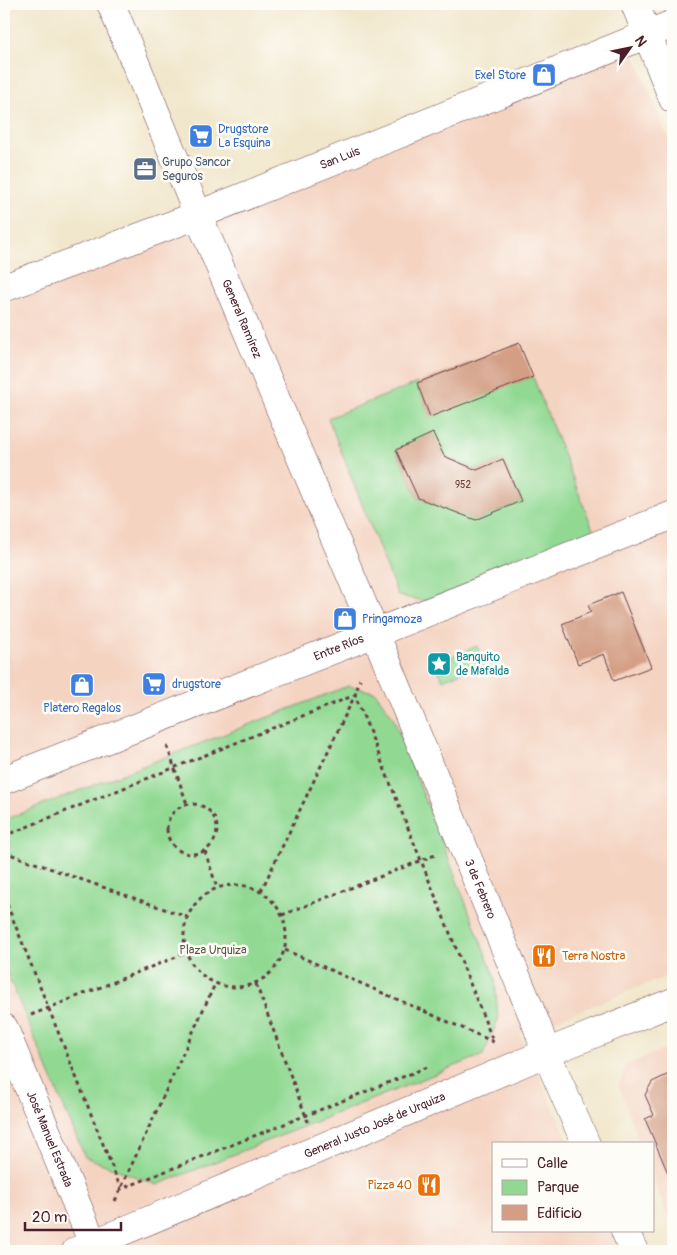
<svg xmlns="http://www.w3.org/2000/svg" width="677" height="1255" font-family="Pangolin,sans-serif">
	<rect width="100%" height="100%" fill="#fdfcf7"/>
	<filter id="ink" filterUnits="userSpaceOnUse"><feTurbulence type="fractalNoise" baseFrequency=".02" numOctaves="2"/><feDisplacementMap in="SourceGraphic" scale="10" xChannelSelector="R" yChannelSelector="G"/><feConvolveMatrix kernelMatrix="1 2 1 2 8 2 1 2 1" color-interpolation-filters="sRGB"/></filter>
	<filter id="wash" filterUnits="userSpaceOnUse"><feTurbulence type="fractalNoise" baseFrequency=".0096" numOctaves="4" result="noise"/><feDisplacementMap in="SourceGraphic" scale="20" xChannelSelector="R" yChannelSelector="G"/><feGaussianBlur stdDeviation="1.12" result="paint"/><feColorMatrix in="noise" values="0 0 0 0 0 0 0 0 0 0 0 0 0 0 0 0 0 1.4 0 .05"/><feComposite in="paint" operator="in"/></filter>
	<g filter="url(#wash)">
		<rect width="100%" height="100%" fill="#f1e7cc"/>
		<!-- built -->
		<path fill="#f4d3c1" d="M632,49L673,150V974L520,1034L570,1144H493V1231H610L619,1251H4V305Z
			M673,1046V1232L653,1179V1144H640L619,1086L626,1065Z"/>
		<!-- green -->
		<path fill="#91d993" stroke="#6e7c5f" fill-rule="evenodd" d="M533,377L596,537L429,602L398,596L328,418L417,383L428,411ZM433,433L444,456L477,470L503,459L521,501L476,520L418,498L396,450Z
			M477,646L484,663L443,680L436,666L439,662Z
			M348,686L375,692L393,717L495,978L498,1020L483,1055L157,1185L85,1157L4,966V820Z"/>
		<g id="blocks">
			<!-- building -->
			<path fill="#d39e84" d="M519,343L533,377L430,417L417,383Z
				M433,433L444,456L477,470L503,459L521,501L476,520L418,498L396,450Z
				M621,592L651,667L614,681L604,654L578,664L562,624L591,612L588,605Z
				M673,1072V1185L645,1119L654,1115L645,1095L652,1082Z"/>
		</g>
	</g>
	<g filter="url(#ink)">
		<use href="#blocks" fill-opacity="0" stroke="#633d43" stroke-width="1"/>
		<g fill="none" stroke-linecap="round" stroke-linejoin="round">
			<defs>
				<g id="minor">
					<path id="s1" d="M111,4L198,215L375,633L537,1026L546,1053L586,1144"/>
					<path d="M635,4L673,99"/>
					<path id="s2" d="M4,288L198,215L673,24"/>
					<path id="s3" d="M4,780L673,515"/>
					<path id="s4" d="M4,1028L96,1251"/>
					<path d="M625,1231L634,1251"/>
					<path id="s5" d="M76,1251L546,1053L673,1002"/>
				</g>
			</defs>
			<!-- minor casing -->
			<use href="#minor" stroke="#633d43" stroke-width="29"/>
			<!-- path -->
			<path stroke="#633d43" stroke-width="3" stroke-dasharray="4 4" stroke-linecap="butt" d="M167,746L187,804
				M167 829a25 25 0 1 1 50 0a25 25 0 1 1-50 0Z
				M4,836L355,695L493,1041L491,1042
				M205,851L217,888
				M4,852L187,917
				M184 936a51 51 0 1 1 102 0a51 51 0 1 1-102 0Z
				M261,891L355,695L360,679
				M4,897L121,1189L430,1066
				M282,915L435,855
				M285,950L494,1042
				M256,984L308,1122
				M31,1015L186,953
				M115,1201L215,984"/>
			<!-- minor -->
			<use href="#minor" stroke="#fff" stroke-width="28"/>
		</g>
	</g>
	<!-- icons -->
	<defs>
		<symbol id="shop-square" viewBox="-11 -11 22 22"><rect x="-9" y="-9" width="18" height="18" rx="4" fill="#3f7fe0" stroke="#fdfcf7"/><path d="M-5-2.5h2.3a2.7 3.5 0 0 1 5.4 0H5L5.5 6h-11ZM-1.5-2.5h3a1.5 2.3 0 0 0-3 0Z" fill="#fff"/></symbol>
		<symbol id="supermarket-square" viewBox="-11 -11 22 22"><rect x="-9" y="-9" width="18" height="18" rx="4" fill="#3f7fe0" stroke="#fdfcf7"/><path d="M-6-5.5h2.5l.6 2H6L4.5 2H-2.5L-4.4-4H-6ZM-1.5 3.2a1.3 1.3 0 1 0 .1 0ZM3 3.2a1.3 1.3 0 1 0 .1 0Z" fill="#fff"/></symbol>
		<symbol id="office-square" viewBox="-11 -11 22 22"><rect x="-9" y="-9" width="18" height="18" rx="4" fill="#5c6f8a" stroke="#fdfcf7"/><path d="M-6-3h4V-5.5h4V-3h4V5H-6ZM-1-4.5V-3h2v-1.5ZM-6 0V1H6V0Z" fill="#fff"/></symbol>
		<symbol id="sight-square" viewBox="-11 -11 22 22"><rect x="-9" y="-9" width="18" height="18" rx="4" fill="#0f9aa8" stroke="#fdfcf7"/><path d="M0-6L1.8-2.2L6-1.7L2.9 1.2L3.7 5.4L0 3.3L-3.7 5.4L-2.9 1.2L-6-1.7L-1.8-2.2Z" fill="#fff"/></symbol>
		<symbol id="restaurant-square" viewBox="-11 -11 22 22"><rect x="-9" y="-9" width="18" height="18" rx="4" fill="#e8710a" stroke="#fdfcf7"/><path d="M-5-6h1v4h1v-4h1v4h1v-4h1v5L-1.5 .5V6h-2V.5L-5-1ZM5-6V6H3V1.5H1.5Q1.5-4 5-6Z" fill="#fff"/></symbol>
	</defs>
	<g fill-rule="evenodd">
		<use href="#shop-square" x="530" y="61" width="28" height="28"/>
		<use href="#supermarket-square" x="187" y="122" width="28" height="28"/>
		<use href="#office-square" x="131" y="155" width="28" height="28"/>
		<use href="#shop-square" x="331" y="605" width="28" height="28"/>
		<use href="#sight-square" x="425" y="650" width="28" height="28"/>
		<use href="#supermarket-square" x="140" y="670" width="28" height="28"/>
		<use href="#shop-square" x="68" y="671" width="28" height="28"/>
		<use href="#restaurant-square" x="530" y="942" width="28" height="28"/>
		<use href="#restaurant-square" x="415" y="1171" width="28" height="28"/>
	</g>
	<g text-anchor="middle" stroke-width="5" stroke-linejoin="round" paint-order="stroke">
		<!-- number labels -->
		<g font-size="10" fill="#6c3f41">
			<text x="463" y="488">952</text>
		</g>
		<!-- shop labels -->
		<g font-size="12" fill="#366cbe" stroke="#fdfcf7" text-anchor="start">
			<text x="526" y="79" text-anchor="end">Exel Store</text>
			<text x="218" y="133">Drugstore<tspan x="218" dy="14">La Esquina</tspan></text>
			<text x="362" y="623">Pringamoza</text>
			<text x="172" y="688">drugstore</text>
			<text x="82" y="712" text-anchor="middle">Platero Regalos</text>
		</g>
		<!-- street labels -->
		<g font-size="12" fill="#4a1f2b" stroke="#fdfcf7">
			<text dy="4" stroke="none"><textPath href="#s2" startOffset="360">San Luis</textPath></text>
			<text dy="4" stroke="none"><textPath href="#s1" startOffset="341">General Ramírez</textPath></text>
			<text dy="4" stroke="none"><textPath href="#s3" startOffset="360">Entre Ríos</textPath></text>
			<text dy="4" stroke="none"><textPath href="#s1" startOffset="959">3 de Febrero</textPath></text>
			<text dy="4" stroke="none"><textPath href="#s5" startOffset="324">General Justo José de Urquiza</textPath></text>
			<text dy="4" stroke="none"><textPath href="#s4" startOffset="120">José Manuel Estrada</textPath></text>
		</g>
		<!-- service labels -->
		<g font-size="12" fill="#4e5e75" stroke="#fdfcf7" text-anchor="start">
			<text x="162" y="166">Grupo Sancor<tspan x="162" dy="14">Seguros</tspan></text>
		</g>
		<!-- culture labels -->
		<g font-size="12" fill="#0d838f" stroke="#fdfcf7" text-anchor="start">
			<text x="456" y="661">Banquito<tspan x="456" dy="14">de Mafalda</tspan></text>
		</g>
		<!-- park labels -->
		<g font-size="12" fill="#5f574a" stroke="#fdfcf7">
			<text x="213" y="954">Plaza Urquiza</text>
		</g>
		<!-- food labels -->
		<g font-size="12" fill="#c56008" stroke="#fdfcf7" text-anchor="start">
			<text x="562" y="960">Terra Nostra</text>
			<text x="412" y="1189" text-anchor="end">Pizza 40</text>
		</g>
	</g>
	<!-- margin -->
	<rect width="677" height="1255" fill="none" stroke="#fdfcf7" stroke-width="20"/>
	<!-- legend -->
	<rect x="492" y="1142" width="162" height="90" fill="#fdfcf7" stroke="#b5a4a5"/>
	<rect x="502" y="1159" width="25" height="8" fill="#ffffff" stroke="#b5a4a5"/>
	<text x="537" y="1168" font-size="15" fill="#4a1f2b">Calle</text>
	<rect x="502" y="1180" width="25" height="15" fill="#91d993" stroke="#b5a4a5"/>
	<text x="537" y="1192" font-size="15" fill="#4a1f2b">Parque</text>
	<rect x="502" y="1205" width="25" height="15" fill="#d39e84" stroke="#b5a4a5"/>
	<text x="537" y="1218" font-size="15" fill="#4a1f2b">Edificio</text>
	<!-- north arrow -->
	<g transform="translate(630 48) rotate(57)" stroke="#fdfcf7" stroke-width="4" paint-order="stroke">
	<path d="M0-4L9 19L0 12L-9 19Z" fill="#4a1f2b"/>
	<text y="-8" font-size="14" font-weight="bold" text-anchor="middle" fill="#4a1f2b">N</text>
	</g>
	<!-- scale -->
	<path d="M25 1222v8h96v-8" fill="none" stroke="#4a1f2b" stroke-width="2.5"/>
	<text x="32" y="1222" font-size="15" fill="#4a1f2b" stroke="#fdfcf7" stroke-width="4" paint-order="stroke">20 m</text>
</svg>
